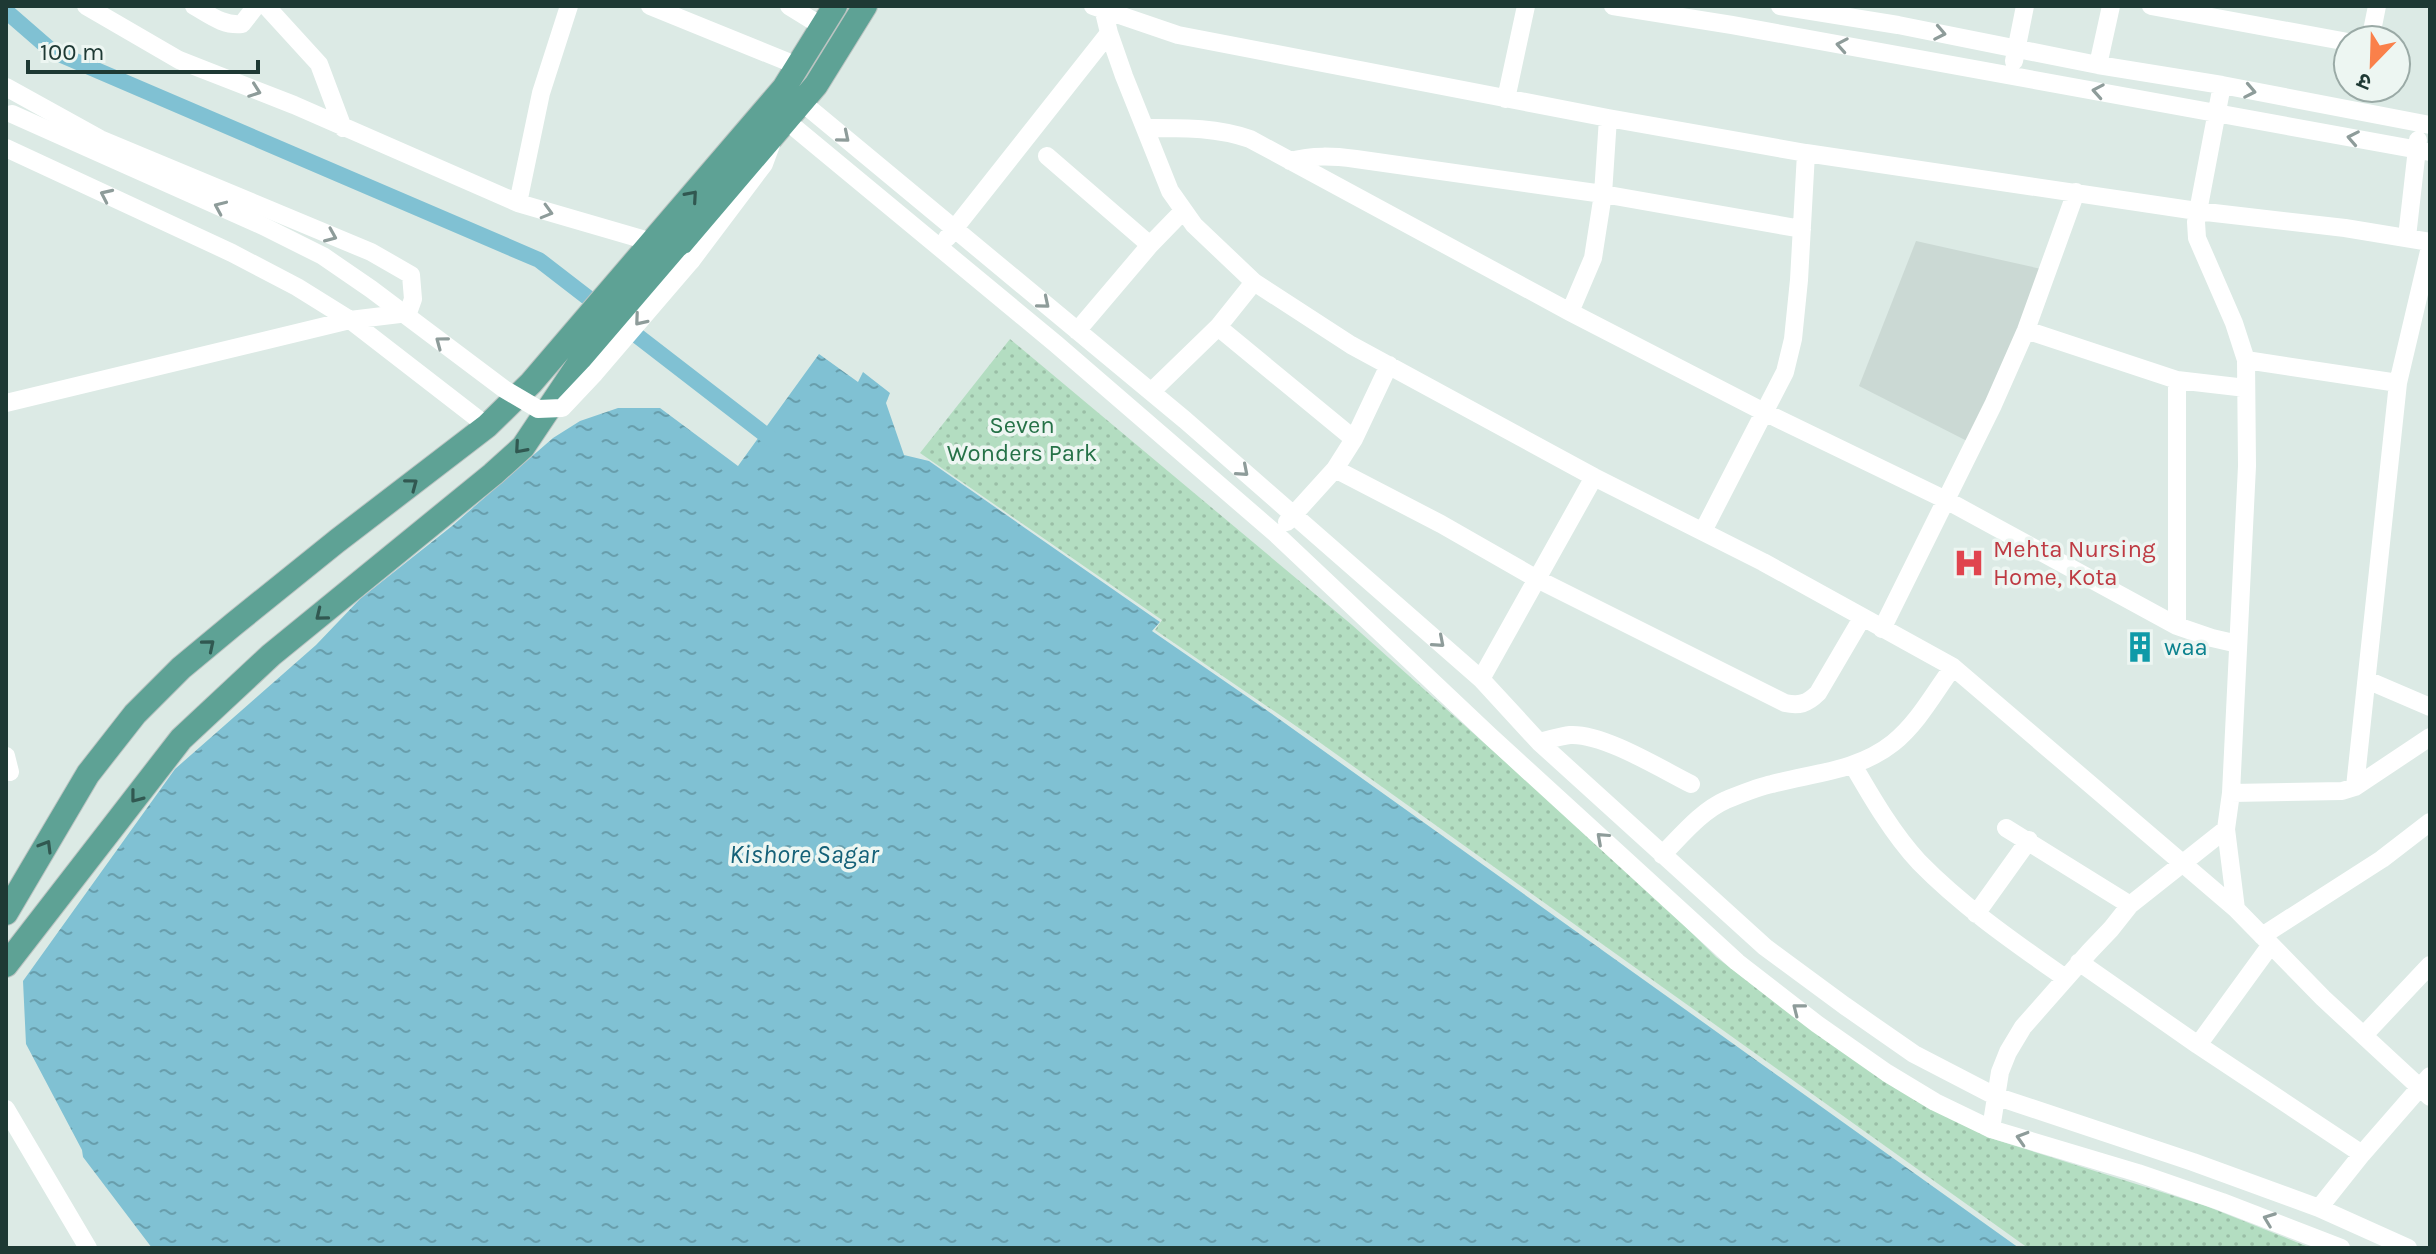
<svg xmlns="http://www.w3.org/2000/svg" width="2436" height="1254" font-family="Karla,'Noto Sans Devanagari',sans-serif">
	<defs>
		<pattern id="park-dots" width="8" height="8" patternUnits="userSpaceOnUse" patternTransform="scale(2)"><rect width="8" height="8" fill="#b3ddc1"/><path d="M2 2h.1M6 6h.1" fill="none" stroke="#9abea6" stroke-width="1.8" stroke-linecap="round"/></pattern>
		<pattern id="water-ripples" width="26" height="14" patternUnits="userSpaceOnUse" patternTransform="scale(2)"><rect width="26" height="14" fill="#80c1d3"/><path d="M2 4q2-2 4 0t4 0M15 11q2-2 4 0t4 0" fill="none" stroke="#689eac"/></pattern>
	</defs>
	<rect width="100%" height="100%" fill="#dceae5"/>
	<!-- built -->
	<path fill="#cbd9d4" d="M1916,241L2046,270L1969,442L1859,386Z"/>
	<!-- park -->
	<path fill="url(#park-dots)" d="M1010,339L1352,625L1649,890L1716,957L1819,1035L1987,1137L2206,1206L2311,1248H2028L1315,739L1155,630L1162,620L920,453Z"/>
	<!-- water -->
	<path fill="url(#water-ripples)" d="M819,354L858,382L863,372L890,393L886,403L904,455L929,461L1160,622L1152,631L1265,709L2019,1248H152L83,1157L82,1150L26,1044L23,981L175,769L316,645L360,599L452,526L553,438L580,421L618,408H660L738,466Z"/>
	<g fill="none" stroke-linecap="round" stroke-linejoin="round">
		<!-- canal -->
		<path stroke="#80c1d3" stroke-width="16" d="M6,11L52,51L539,260L780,446"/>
		<defs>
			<path id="major" d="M6,913L88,774L135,714L181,668L234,624L337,541L487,426L531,383L784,88L835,6
				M6,965L181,739L271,655L493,474L523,447L580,362L816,85L865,6"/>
		</defs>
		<!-- major casing -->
		<use href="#major" stroke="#bcc4c2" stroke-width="26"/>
		<!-- minor -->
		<path stroke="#fff" stroke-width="18" d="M86,6L179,60L294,105L518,203L652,242
			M194,6C210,15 223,26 242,24L256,6
			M266,6L319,64L343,128
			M650,6L798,66
			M789,6L823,27
			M1093,6L1178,35L1608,118L1806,153L2197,211L2345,228L2430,242
			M1613,6L1732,25L2430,152
			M1780,6L1898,25L2098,65L2222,85L2430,125
			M2151,6L2348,42
			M1104,12L1109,33L1124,76L1170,191L1194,225L1254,282L1351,345L1594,477L1763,562L1953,667L2236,909L2323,998L2430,1097
			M2364,40L2372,31L2377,6
			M2014,61L2025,6
			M2098,65L2111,6
			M2222,85L2196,222L2197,238L2234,323L2246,360L2247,466L2231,793L2226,829L2236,909
			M6,87L100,139L371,252L411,275L413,299L408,313L350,320L6,403
			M792,94L1185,420L1481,679L1539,742L1765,947L1845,1006L1914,1054L1995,1096L2193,1162L2319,1208L2408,1248
			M1506,99L1526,6
			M777,113L1056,344L1276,534L1490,736L1737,962L1817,1024L1887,1073L1935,1102L1991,1129L2138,1173L2222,1202L2341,1248
			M1145,128C1181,128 1215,127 1250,139L1570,312L1764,412L1946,500L2177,626L2212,638L2238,644
			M6,148L232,253L297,287L350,320L487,426
			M1047,156L1150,245
			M1290,161C1313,155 1333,156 1356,159L1603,194L1802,229
			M518,203L541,93L569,6
			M2407,237L2418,140
			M947,238L1109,33
			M691,261L764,164L771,145
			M1570,312L1593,258L1603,194L1608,118
			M1218,327L1354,439
			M2026,330L2177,380L2246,388
			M1077,331L1150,245L1183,211
			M2246,360L2398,383
			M2177,380V626
			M1151,392L1218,327L1254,282
			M1335,469L1441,524L1537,579L1785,703C1799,706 1807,704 1818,693L1862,618
			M1287,522L1335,469L1354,439L1389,365
			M1703,531L1785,372L1793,339L1799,280L1806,153
			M1882,629L1993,405L2026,330L2076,192
			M1481,679L1594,477
			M2367,680L2430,707
			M1539,742C1549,740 1560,736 1570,735C1603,733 1661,769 1691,784
			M6,756L10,772
			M1853,765C1872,798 1893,834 1919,862C1963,907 2014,942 2065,978
			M2355,787L2398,383L2430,247
			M2231,793L2342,791L2355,787L2430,737
			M2006,828L2130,905
			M1662,855C1681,836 1701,811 1726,800C1741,794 1757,787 1772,784C1813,773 1858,771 1893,743C1918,723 1934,693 1953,667
			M1976,914L2029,840
			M2262,936L2382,859L2430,822
			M2079,962L2198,1045L2362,1154
			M2364,1035L2430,965
			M2198,1045L2270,946
			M6,1109L88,1248
			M1991,1129L2000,1072L2008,1052L2023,1027L2090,951L2111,929L2130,905L2226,829
			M2319,1208L2362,1154L2430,1076"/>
		<!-- major -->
		<use href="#major" stroke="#5ea295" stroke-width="24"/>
		<!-- minor-bridge -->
		<path stroke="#fff" stroke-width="18" d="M12,114L263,226L323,256L371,289L504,389L538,409L562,408L595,373L691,261"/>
	</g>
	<!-- one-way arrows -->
	<defs><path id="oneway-chevron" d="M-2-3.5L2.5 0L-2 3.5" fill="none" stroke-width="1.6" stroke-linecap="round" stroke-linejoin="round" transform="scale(2)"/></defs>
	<g stroke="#8e9c9a">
		<use href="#oneway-chevron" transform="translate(1940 33) rotate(11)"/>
		<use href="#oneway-chevron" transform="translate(1842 45) rotate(-170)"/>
		<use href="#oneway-chevron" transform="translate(255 91) rotate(20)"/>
		<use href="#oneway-chevron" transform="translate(2098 91) rotate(-170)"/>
		<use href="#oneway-chevron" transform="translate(2250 91) rotate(11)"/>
		<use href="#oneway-chevron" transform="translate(844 137) rotate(40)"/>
		<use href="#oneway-chevron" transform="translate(2353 138) rotate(-169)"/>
		<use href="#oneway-chevron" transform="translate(106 195) rotate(-155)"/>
		<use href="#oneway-chevron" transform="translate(220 207) rotate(-156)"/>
		<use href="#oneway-chevron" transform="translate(547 212) rotate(16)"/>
		<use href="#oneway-chevron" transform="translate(331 236) rotate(23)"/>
		<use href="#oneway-chevron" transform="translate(1044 303) rotate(40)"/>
		<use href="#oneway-chevron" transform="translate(640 320) rotate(130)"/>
		<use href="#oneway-chevron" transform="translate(441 342) rotate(-143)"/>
		<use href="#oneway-chevron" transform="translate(1243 471) rotate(41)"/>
		<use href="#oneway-chevron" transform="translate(1439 642) rotate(41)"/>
		<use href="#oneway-chevron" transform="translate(1602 838) rotate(-138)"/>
		<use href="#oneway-chevron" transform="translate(1798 1009) rotate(-142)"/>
		<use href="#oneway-chevron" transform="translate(2022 1138) rotate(-163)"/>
		<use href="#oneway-chevron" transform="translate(2269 1219) rotate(-159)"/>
	</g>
	<g stroke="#315851">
		<use href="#oneway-chevron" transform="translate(692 196) rotate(-49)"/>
		<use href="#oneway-chevron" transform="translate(520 448) rotate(131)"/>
		<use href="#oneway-chevron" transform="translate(412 484) rotate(-37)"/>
		<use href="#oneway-chevron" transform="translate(321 615) rotate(141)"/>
		<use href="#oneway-chevron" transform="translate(209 645) rotate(-40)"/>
		<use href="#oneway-chevron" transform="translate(136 797) rotate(128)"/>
		<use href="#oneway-chevron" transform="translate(46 846) rotate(-59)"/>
	</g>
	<!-- icons -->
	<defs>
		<symbol id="hospital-bare" viewBox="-9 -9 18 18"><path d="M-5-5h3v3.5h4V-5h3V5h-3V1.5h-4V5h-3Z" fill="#e0444e" stroke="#edf6f2" stroke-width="2.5" paint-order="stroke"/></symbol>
		<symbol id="building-bare" viewBox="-9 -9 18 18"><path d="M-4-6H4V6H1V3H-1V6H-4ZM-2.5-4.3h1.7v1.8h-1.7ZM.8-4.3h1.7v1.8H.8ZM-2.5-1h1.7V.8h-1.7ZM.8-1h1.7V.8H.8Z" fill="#0f9aa8" stroke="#edf6f2" stroke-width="2.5" paint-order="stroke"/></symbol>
	</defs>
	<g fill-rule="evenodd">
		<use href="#hospital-bare" x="1947" y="541" width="44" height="44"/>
		<use href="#building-bare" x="2118" y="625" width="44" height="44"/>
	</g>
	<g text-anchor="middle" stroke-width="7" stroke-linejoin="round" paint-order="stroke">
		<!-- park labels -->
		<g font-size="24" fill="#267248" stroke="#edf6f2">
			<text x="1022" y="433">Seven<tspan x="1022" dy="28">Wonders Park</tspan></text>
		</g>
		<!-- health labels -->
		<g font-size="24" fill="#be3a42" stroke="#edf6f2" text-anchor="start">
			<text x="1993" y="557">Mehta Nursing<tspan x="1993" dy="28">Home, Kota</tspan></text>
		</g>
		<!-- culture labels -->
		<g font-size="24" fill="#0d838f" stroke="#edf6f2" text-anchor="start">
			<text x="2164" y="655">waa</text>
		</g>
		<!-- water labels -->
		<g font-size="26" font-style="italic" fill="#156178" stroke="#edf6f2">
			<text x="804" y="863">Kishore Sagar</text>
		</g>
	</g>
	<!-- border -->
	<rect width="2436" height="1254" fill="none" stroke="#1e3934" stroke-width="16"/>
	<!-- north arrow -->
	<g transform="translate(2372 64) rotate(203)"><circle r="38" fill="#edf6f2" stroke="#9aaaa6" stroke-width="2"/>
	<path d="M0-6L14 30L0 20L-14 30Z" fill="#fa804a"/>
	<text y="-12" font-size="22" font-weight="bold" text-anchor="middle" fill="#1e3934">उ</text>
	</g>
	<!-- scale -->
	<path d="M28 60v12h230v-12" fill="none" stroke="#1e3934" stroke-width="4"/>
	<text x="40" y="60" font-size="24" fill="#1e3934" stroke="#edf6f2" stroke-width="6" paint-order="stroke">100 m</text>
</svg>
